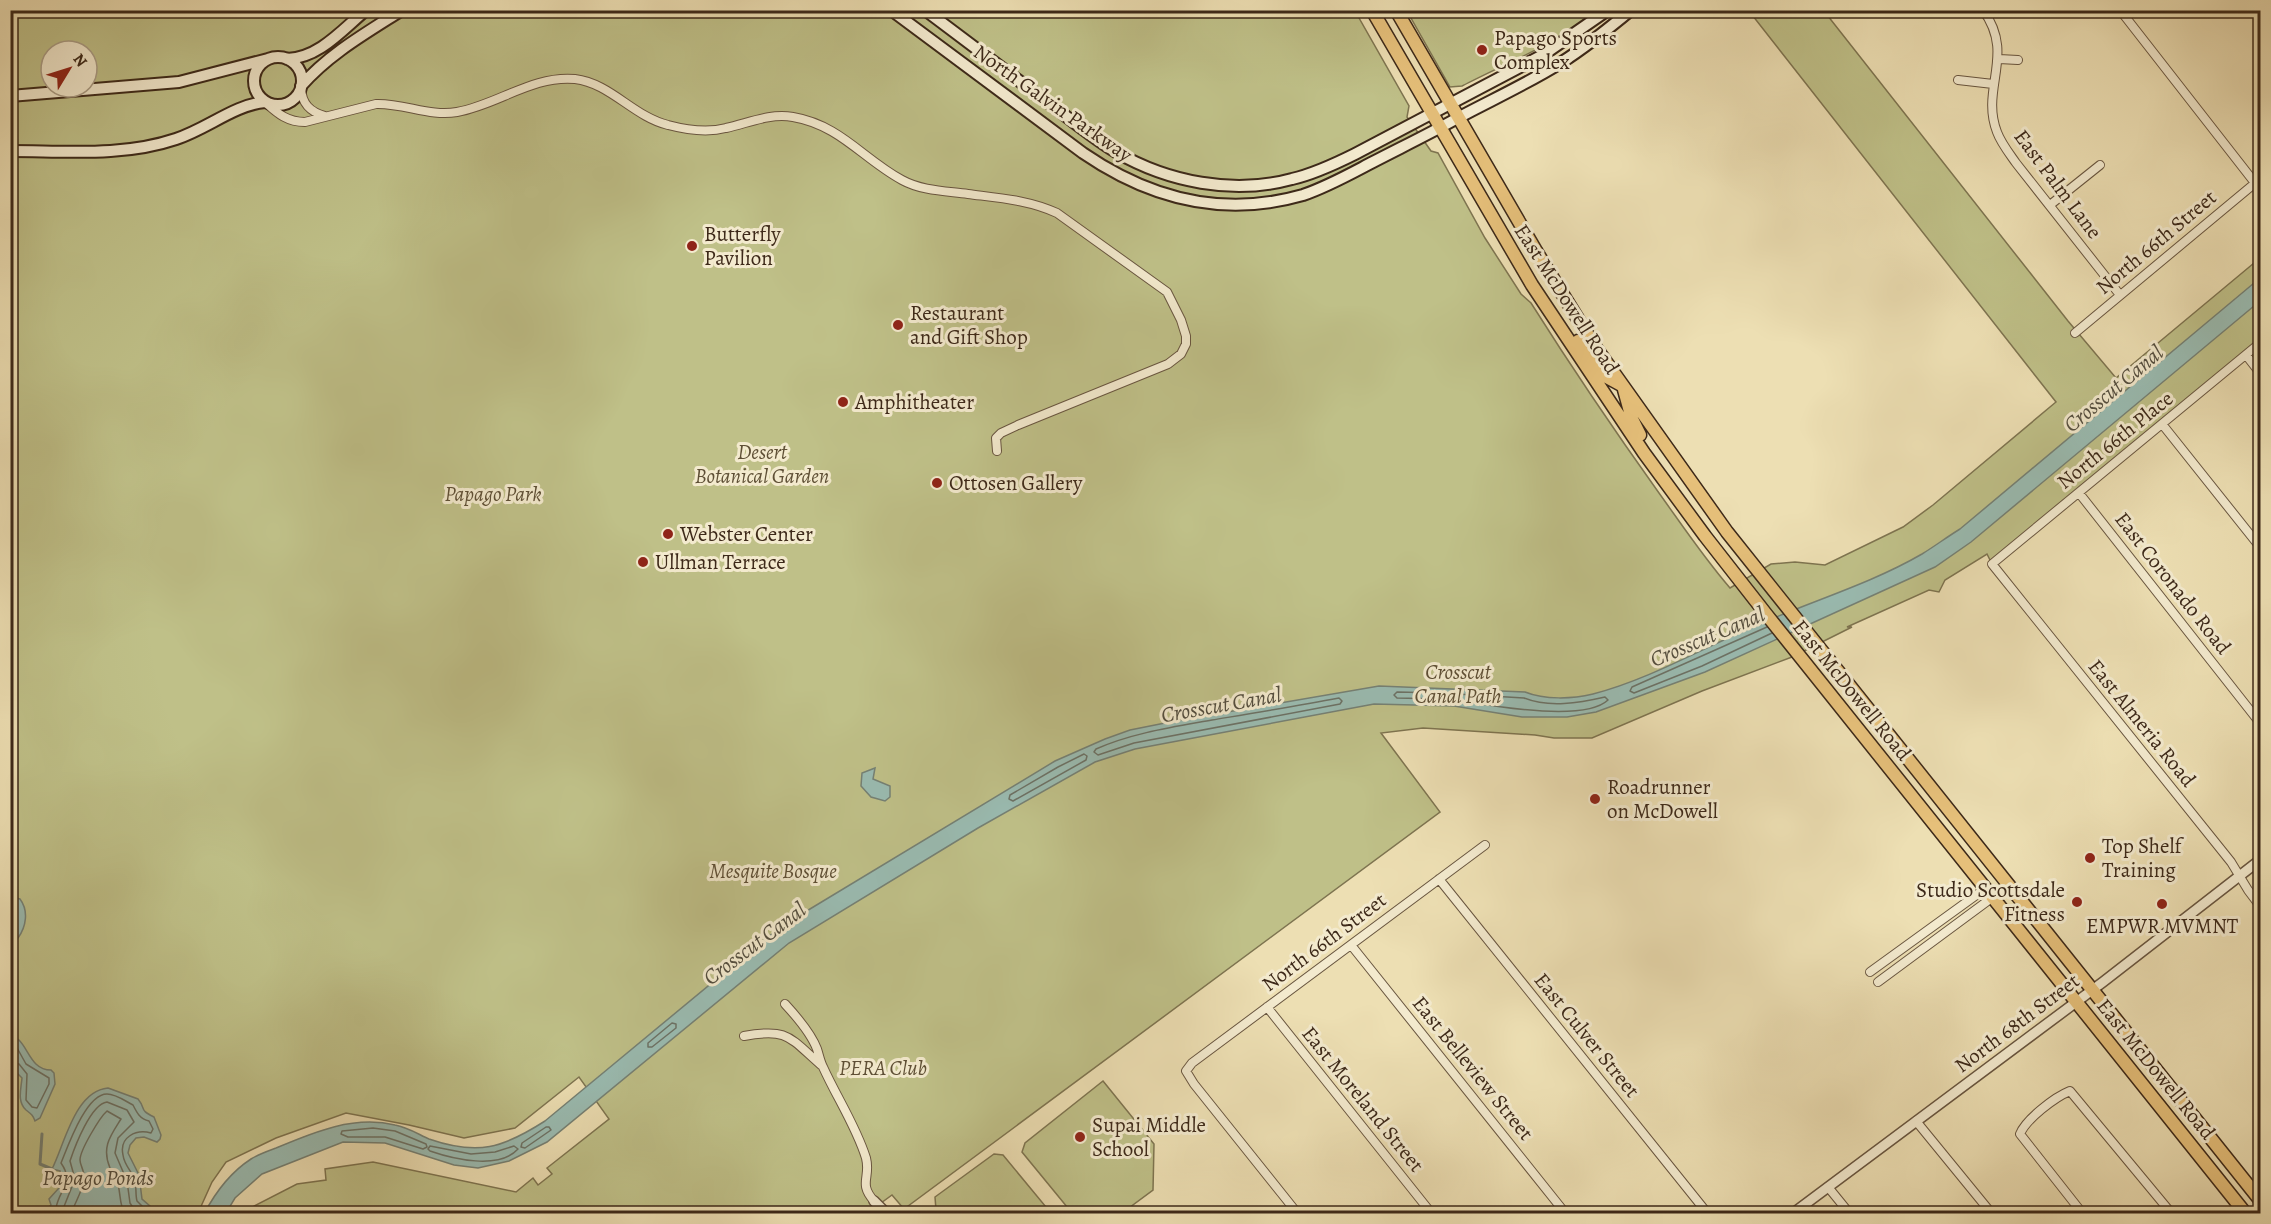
<svg xmlns="http://www.w3.org/2000/svg" width="2271" height="1224" font-family="Alegreya,serif">
	<rect width="100%" height="100%" fill="#eddfb3"/>
	<filter id="stains"><feTurbulence type="fractalNoise" baseFrequency=".00333" numOctaves="4"/><feColorMatrix values="0 0 0 0 .2 0 0 0 0 .09 0 0 0 0 .02 0 0 0 .5 -.17"/></filter>
	<radialGradient id="worn" r=".72"><stop offset=".6" stop-color="#630" stop-opacity="0"/><stop offset="1" stop-color="#630" stop-opacity=".3"/></radialGradient>
	<!-- green -->
	<path fill="#bfc088" stroke="#7e7450" stroke-width="1.5" fill-rule="evenodd" d="M10,11H1355L1409,106L1407,117L1431,151L1438,153L1485,238L1521,294L1531,303C1572,368 1614,430 1659,493C1682,525 1704,558 1730,588L1771,564L1795,562L1825,565L1903,527L1933,505L2056,402L1749,11H1824L2068,321L2116,378L2260,258V343L1992,564L1987,554L1945,580L1939,592L1929,590L1847,627H1852L1792,657L1702,691L1592,738H1554L1535,735L1423,728L1381,733L1440,812L904,1209L892,1195L866,1214L250,1213L254,1206L297,1184L326,1180L325,1169L373,1162L516,1192L533,1178L538,1185L552,1174L547,1168L609,1119L579,1077L515,1128L464,1138L409,1125L346,1113L276,1138L226,1162L212,1182L198,1213H11ZM51,51H87V87H51Z
		M1407,11H1598C1557,44 1508,62 1462,86L1450,87Z
		M1103,1081L1154,1144L1153,1190L1122,1213H1072L1022,1152L1025,1143Z
		M994,1154L1003,1155L1046,1207L1047,1213H939L936,1210L935,1197Z"/>
	<!-- water -->
	<path fill="#9abcb2" stroke="#758175" stroke-width="1.5" d="M2260,278V301L1971,542L1935,567L1705,672L1596,712L1567,717H1522L1454,706L1374,704L1135,749L1095,762L978,828L789,943L547,1142L509,1161L478,1168L454,1165L385,1143L343,1142L262,1174L235,1198L226,1213L204,1214C215,1193 231,1172 251,1159C259,1154 268,1151 276,1148C314,1132 354,1115 395,1125C407,1127 418,1134 429,1139C478,1156 503,1148 545,1121L766,938L805,912L1055,761L1105,739L1130,730L1175,721L1379,686L1525,692C1545,700 1572,699 1593,694C1651,679 1706,646 1762,623C1815,600 1872,583 1922,554C1935,546 1947,537 1960,529Z
		M875,768L873,779L890,786V797L885,801L871,797L861,786L862,773Z
		M11,897L20,899C29,911 26,927 18,938L14,937L16,930L11,925Z
		M11,1034C13,1036 16,1038 19,1040C29,1050 32,1070 51,1070L54,1073L55,1084L40,1118L35,1121C33,1115 31,1114 26,1110C17,1102 21,1089 22,1078L11,1067Z
		M108,1088L138,1099C147,1110 138,1109 154,1117L161,1135L160,1139L157,1142L144,1137L136,1138L130,1145L128,1153L139,1175L142,1199L158,1213H42L51,1205L49,1199L59,1188L62,1176L60,1171L52,1169C65,1143 75,1091 108,1088Z"/>
	<g fill="none" stroke-linecap="round" stroke-linejoin="round">
		<!-- shore -->
		<path stroke="#6c7266" stroke-width="1.5" d="M1767,627L1632,687L1630,691L1634,693L1702,666L1772,633
			M1397,692L1442,693L1444,697L1441,699L1397,698L1394,695Z
			M1457,694L1524,698C1549,708 1579,703 1605,697L1608,700C1584,723 1488,705 1456,700L1454,697Z
			M1339,698L1342,701L1340,704L1134,743L1098,755L1094,752L1096,749C1132,733 1173,727 1212,720C1254,713 1297,706 1339,698Z
			M1084,754L1087,756L1086,760L1013,801L1009,799L1010,795L1058,767Z
			M672,1023L676,1024V1028L652,1047H648V1043Z
			M10,1042L16,1046L26,1064L49,1078V1084L37,1108L32,1107L26,1100L27,1074L19,1064L10,1062
			M546,1127H549L551,1130L525,1148L521,1147L522,1143Z
			M373,1128L395,1131L426,1144L427,1147L423,1149L385,1137H348L341,1134L342,1131Z
			M430,1146L471,1154L495,1152L514,1146L518,1149C499,1170 453,1159 430,1151L428,1149Z
			M49,1214L56,1208C59,1189 75,1183 61,1163C68,1146 86,1094 107,1094C116,1094 125,1101 133,1105C137,1113 140,1119 149,1121L153,1129L151,1133C136,1129 119,1137 123,1155C124,1164 130,1170 134,1177C137,1184 135,1194 137,1201L150,1214
			M61,1214L75,1179L70,1161C75,1146 91,1104 107,1102L127,1110L134,1122L118,1138L115,1153L127,1181L130,1203L137,1214
			M71,1214C75,1202 83,1191 84,1178C85,1171 80,1166 80,1160C80,1150 100,1117 107,1111L121,1119C111,1135 101,1147 110,1168C112,1173 117,1180 118,1185C121,1195 119,1204 125,1214"/>
		<!-- stream -->
		<path stroke="#758175" stroke-width="3" d="M42,1134L40,1164L52,1169"/>
		<defs>
			<path id="minor" d="M1983,10C2016,55 1980,88 1997,132C2001,143 2009,153 2016,163L2120,295
				M2120,10L2255,183
				M2257,10L2260,15
				M1999,59L2018,60
				M1958,80L1993,84
				M301,88C302,104 310,112 325,116
				M266,103C278,114 288,122 305,122L376,104C404,103 430,117 457,112C497,105 533,75 575,79C610,83 634,117 668,125C687,130 707,133 726,128C749,123 769,113 793,117C840,125 863,159 902,180C922,191 946,191 968,194C999,198 1029,200 1057,213L1167,292L1181,320L1186,336V344L1181,354L1168,364L1018,425
				M2050,205L2100,165
				M2075,333L2260,179
				M2260,343L1992,564L2231,862L2248,890L2260,906
				M2246,355L2260,373
				M2162,424L2260,547
				M997,451L996,438L1001,433L1016,426
				M2079,493L2260,723
				M1439,879L1708,1214
				M1351,945L1566,1214
				M1870,972L1986,888
				M1878,982L1993,897
				M785,1004C797,1017 811,1033 817,1049C819,1055 820,1061 823,1067C837,1098 856,1126 866,1158C871,1178 858,1183 874,1201
				M1267,1007L1432,1214
				M744,1036C788,1028 789,1037 821,1065
				M1916,1121L1992,1214
				M1828,1187L1850,1214
				M1298,1214L1194,1084L1186,1071L1192,1063L1485,845
				M2083,1214L2020,1134C2026,1119 2055,1097 2070,1091L2172,1214"/>
			<path id="tertiary" d="M874,1201L887,1214
				M1792,1214L2103,982L2260,860"/>
			<path id="secondary" d="M891,10L1083,153C1150,199 1223,218 1303,195C1327,187 1350,174 1373,162C1400,148 1427,135 1454,120C1489,101 1527,84 1562,62C1586,47 1608,29 1631,10
				M925,10C965,40 1005,70 1046,101C1069,118 1091,137 1116,152C1168,182 1233,195 1292,179C1314,174 1335,164 1355,154L1543,55L1608,10
				M254 81a24 24 0 1 1 48 0a24 24 0 1 1-48 0Z
				M287,59C319,58 342,30 366,10
				M301,86C329,54 366,33 402,10
				M10,96L179,82L268,59
				M10,151C65,151 123,157 176,139C207,129 234,105 265,102"/>
			<path id="primary" d="M1372,10L1532,285L1644,453L1705,536L1766,614L2246,1214
				M1396,10L1536,251L1594,345L1727,532L2260,1200
				M1578,341L1603,375L1623,386L1632,419L1640,435"/>
		</defs>
		<!-- minor casing -->
		<use href="#minor" stroke="#695640" stroke-width="10"/>
		<!-- tertiary casing -->
		<use href="#tertiary" stroke="#695640" stroke-width="12"/>
		<!-- secondary casing -->
		<use href="#secondary" stroke="#3d2919" stroke-width="14"/>
		<!-- primary casing -->
		<use href="#primary" stroke="#3d2919" stroke-width="15"/>
		<!-- minor -->
		<use href="#minor" stroke="#f3eace" stroke-width="8"/>
		<!-- tertiary -->
		<use href="#tertiary" stroke="#f3eace" stroke-width="9"/>
		<!-- secondary -->
		<use href="#secondary" stroke="#f3eace" stroke-width="10"/>
		<!-- primary -->
		<use href="#primary" stroke="#e6c07a" stroke-width="12"/>
	</g>
	<!-- markers -->
	<g fill="#8f2418" stroke="#f3eace" stroke-width="2">
		<circle cx="1482" cy="50" r="6"/>
		<circle cx="692" cy="246" r="6"/>
		<circle cx="898" cy="325" r="6"/>
		<circle cx="843" cy="402" r="6"/>
		<circle cx="937" cy="483" r="6"/>
		<circle cx="668" cy="534" r="6"/>
		<circle cx="643" cy="562" r="6"/>
		<circle cx="1595" cy="799" r="6"/>
		<circle cx="2090" cy="858" r="6"/>
		<circle cx="2077" cy="902" r="6"/>
		<circle cx="2162" cy="904" r="6"/>
		<circle cx="1080" cy="1137" r="6"/>
	</g>
	<g text-anchor="middle" stroke-width="6" stroke-linejoin="round" paint-order="stroke">
		<!-- poi labels -->
		<g font-size="21" fill="#3d2919" stroke="#f3eace" text-anchor="start">
			<text x="1494" y="45">Papago Sports<tspan x="1494" dy="24">Complex</tspan></text>
			<text x="704" y="241">Butterfly<tspan x="704" dy="24">Pavilion</tspan></text>
			<text x="910" y="320">Restaurant<tspan x="910" dy="24">and Gift Shop</tspan></text>
			<text x="855" y="409">Amphitheater</text>
			<text x="949" y="490">Ottosen Gallery</text>
			<text x="680" y="541">Webster Center</text>
			<text x="655" y="569">Ullman Terrace</text>
			<text x="1607" y="794">Roadrunner<tspan x="1607" dy="24">on McDowell</tspan></text>
			<text x="2102" y="853">Top Shelf<tspan x="2102" dy="24">Training</tspan></text>
			<text x="2065" y="897" text-anchor="end">Studio Scottsdale<tspan x="2065" dy="24">Fitness</tspan></text>
			<text x="2162" y="933" text-anchor="middle">EMPWR MVMNT</text>
			<text x="1092" y="1132">Supai Middle<tspan x="1092" dy="24">School</tspan></text>
		</g>
		<!-- street labels -->
		<g font-size="21" fill="#3d2919" stroke="#f3eace">
			<text transform="translate(1053 103) rotate(35)" y="7">North Galvin Parkway</text>
			<text transform="translate(2058 184) rotate(53)" y="7">East Palm Lane</text>
			<text transform="translate(2156 242) rotate(-40)" y="7">North 66th Street</text>
			<text transform="translate(1567 299) rotate(57)" y="7">East McDowell Road</text>
			<text transform="translate(2115 440) rotate(-39)" y="7">North 66th Place</text>
			<text transform="translate(2173 583) rotate(52)" y="7">East Coronado Road</text>
			<text transform="translate(1852 690) rotate(51)" y="7">East McDowell Road</text>
			<text transform="translate(2142 723) rotate(51)" y="7">East Almeria Road</text>
			<text transform="translate(1324 942) rotate(-37)" y="7">North 66th Street</text>
			<text transform="translate(2017 1023) rotate(-37)" y="7">North 68th Street</text>
			<text transform="translate(1587 1035) rotate(51)" y="7">East Culver Street</text>
			<text transform="translate(1473 1068) rotate(51)" y="7">East Belleview Street</text>
			<text transform="translate(2156 1069) rotate(51)" y="7">East McDowell Road</text>
			<text transform="translate(1363 1099) rotate(51)" y="7">East Moreland Street</text>
		</g>
		<!-- park labels -->
		<g font-size="21" font-style="italic" fill="#5e4f35" stroke="#f3eace">
			<text x="762" y="459">Desert<tspan x="762" dy="24">Botanical Garden</tspan></text>
			<text x="493" y="501">Papago Park</text>
			<text x="1458" y="679">Crosscut<tspan x="1458" dy="24">Canal Path</tspan></text>
			<text x="773" y="878">Mesquite Bosque</text>
			<text x="883" y="1075">PERA Club</text>
		</g>
		<!-- water labels -->
		<g font-size="22" font-style="italic" fill="#544e3f" stroke="#f3eace">
			<text transform="translate(2113 388) rotate(-40)" y="8">Crosscut Canal</text>
			<text transform="translate(1707 636) rotate(-23)" y="8">Crosscut Canal</text>
			<text transform="translate(1221 704) rotate(-10)" y="8">Crosscut Canal</text>
			<text transform="translate(754 943) rotate(-37)" y="8">Crosscut Canal</text>
			<text x="98" y="1185">Papago Ponds</text>
		</g>
	</g>
	<!-- margin -->
	<rect width="2271" height="1224" fill="none" stroke="#eddfb3" stroke-width="36"/>
	<rect x="12" y="12" width="2247" height="1200" fill="none" stroke="#3d2919" stroke-width="3"/>
	<rect x="18" y="18" width="2235" height="1188" fill="none" stroke="#3d2919" stroke-width="1.5"/>
	<!-- north arrow -->
	<g transform="translate(69 69) rotate(52)"><circle r="28" fill="#f3eace" stroke="#aa9d86" stroke-width="1.5"/>
	<path d="M0-4.5L10 22L0 15L-10 22Z" fill="#8f2418"/>
	<text y="-9" font-size="16" font-weight="bold" text-anchor="middle" fill="#3d2919">N</text>
	</g>
	<rect width="100%" height="100%" filter="url(#stains)"/>
	<rect width="100%" height="100%" fill="url(#worn)"/>
</svg>
